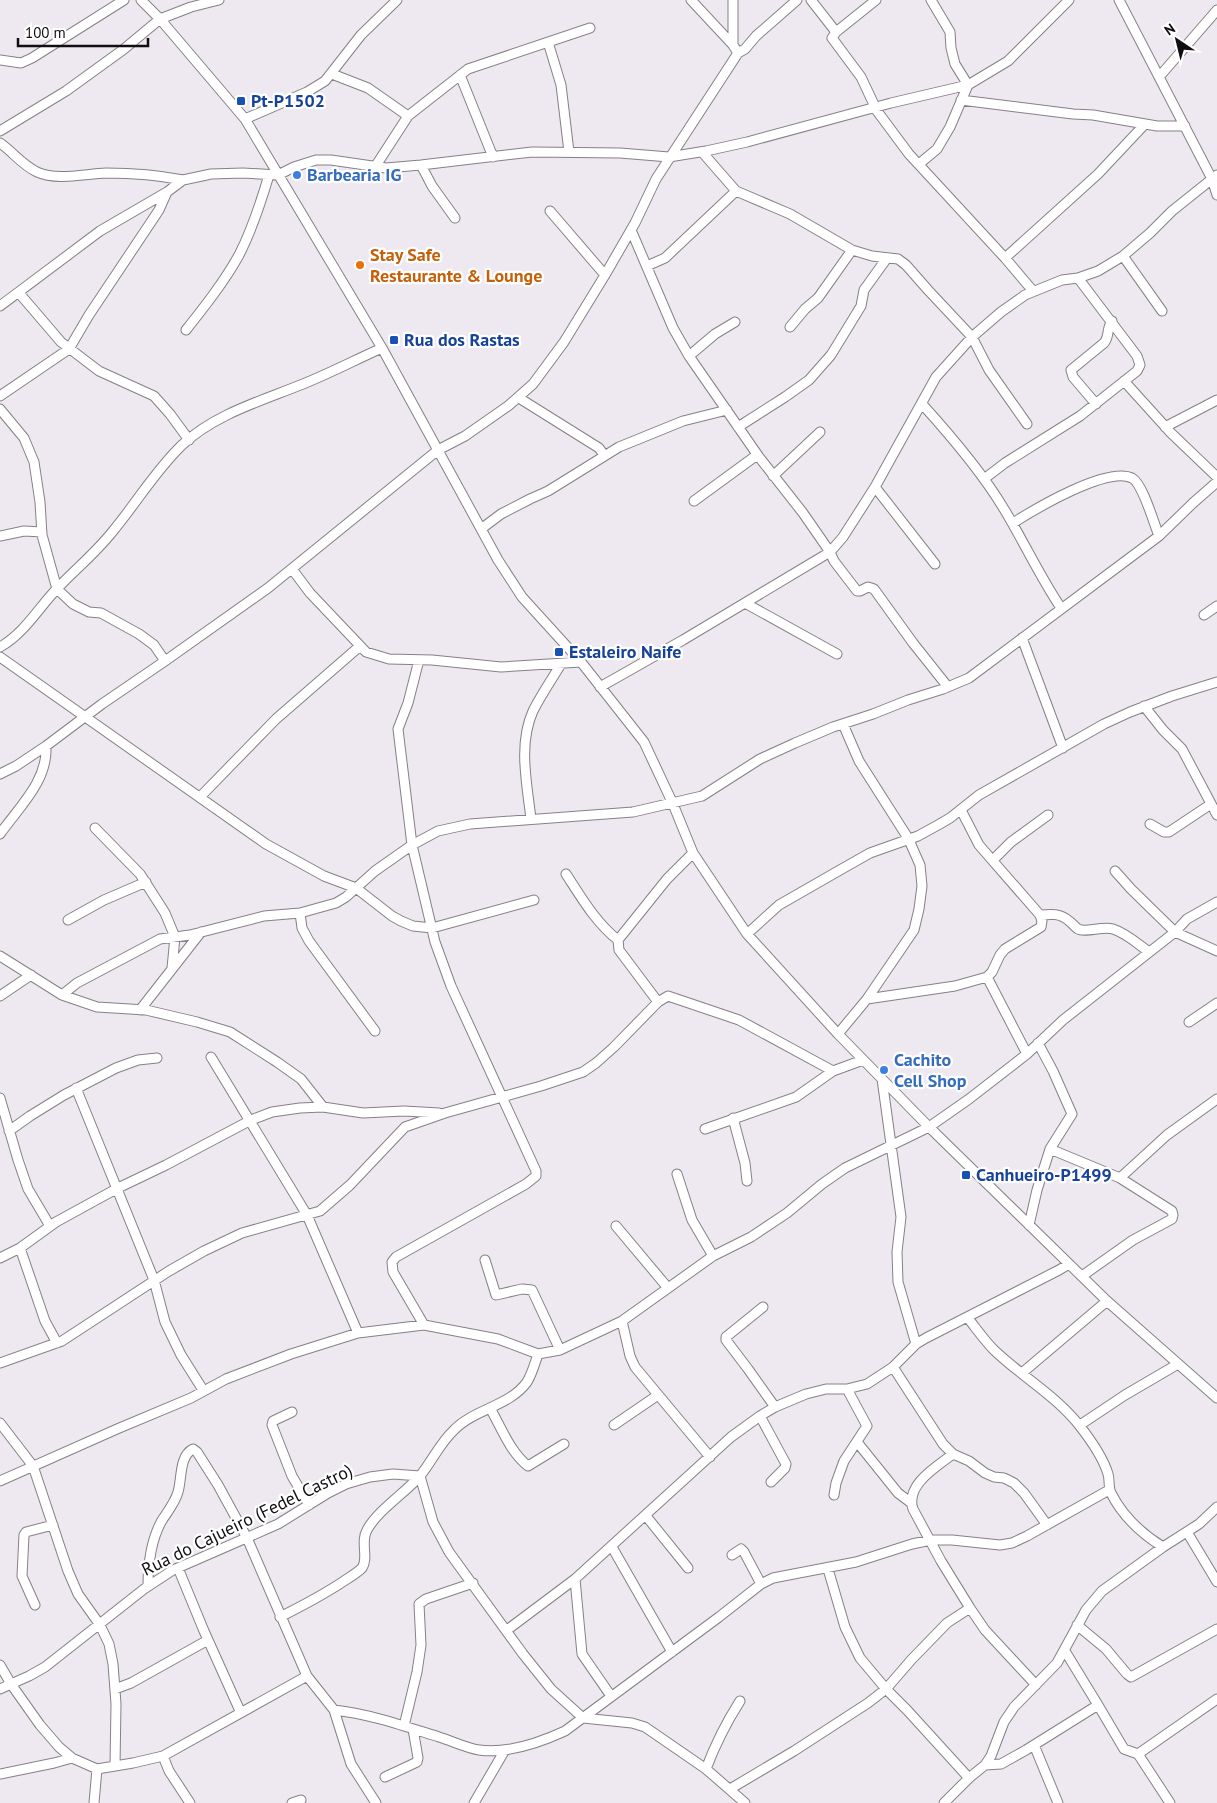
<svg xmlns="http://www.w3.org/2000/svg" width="1217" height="1803" font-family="'PT Sans',sans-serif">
	<rect width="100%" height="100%" fill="#eee9f0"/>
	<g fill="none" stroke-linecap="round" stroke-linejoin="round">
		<defs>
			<path id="minor" d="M141,0L160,19L245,119L382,348L498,560L522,597L581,662L644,742L673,804L693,853L747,934L838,1034L929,1127L1107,1301L1217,1398
				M691,0L733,45L738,53L745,49L756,36L797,0
				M811,0L836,32L876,0
				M1119,0L1212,179L1217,195
				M836,32L832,38L861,77L877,111L909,154L1005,258L1033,291
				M548,42L561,85L569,152
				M733,45V0
				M0,60L21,63L32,58L124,0
				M332,74L368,88L408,116
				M460,75L493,157
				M1159,77L1217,10
				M961,100L1073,114L1093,115L1157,126H1185
				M245,119L307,92L325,81L361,35L397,0
				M0,131L66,91L124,49L160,19L191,7L219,0
				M0,143C13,152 22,165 37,172C57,181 84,174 106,173C132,173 158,175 183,180
				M702,152L736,191L790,214L852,250L872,256L898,259L906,265L928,290L972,337L989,370L1027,424
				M919,164L937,149L950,127L968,85L955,64L951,48L950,32L931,0
				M421,165L432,186L455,218
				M375,167L408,116L468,69L590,28
				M550,211L605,275
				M631,230L673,328L689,356L759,457L803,513L830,552L834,561L857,591H860L868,587L874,589L913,643L948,687
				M1123,256L1162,311
				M1005,258L1098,174L1145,124
				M647,266L665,258L736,191
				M19,293L61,342L99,371L154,396L170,414L189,440
				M0,306L100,231L167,192L183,180L211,174L243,173L278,175L294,167L316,160H331L386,168L421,165L532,152L620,153L669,157L706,151L747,142L891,103L968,85L1008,61L1069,0
				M790,327L805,309L818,298L852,250
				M186,330C205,306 224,282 239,255C252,230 261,202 269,175
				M689,356L715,334L735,322
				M1124,381L1171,433L1217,477
				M0,396L69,349L89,315L159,210L167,192
				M519,398L599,448L604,455
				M922,404C951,436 982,472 1004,509C1024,542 1040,577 1061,608
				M1096,404L1073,377L1071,370L1104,343C1110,336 1106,329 1112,321
				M0,409L24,438L34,462L40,502L42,535L57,589L73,604L89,612L101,613L139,634L154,645L165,661
				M738,427L785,397L809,380L831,355L861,306L864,290L887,258
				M1165,427L1217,400
				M773,476L820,432
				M984,479L1005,463L1080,416L1137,371L1140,365L1137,356L1078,278
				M875,487L935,564
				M694,501L757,455
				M1013,523C1035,509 1107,466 1132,478C1143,484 1154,524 1159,536
				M481,529L501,514L530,499L548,491L619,447L683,421L727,410
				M0,536L24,531L42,532
				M292,569L310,593L366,652L389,659L432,660L501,667L581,662
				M745,603L837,654
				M1204,615L1217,606
				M1022,638L1063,748
				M0,647C22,635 36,612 53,593C72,572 95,554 113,531C137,502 155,471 182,445C215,414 261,401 303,384C330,373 355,360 382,348
				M0,657L266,844L324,876L356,888L392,916L401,921L413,926L432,928L534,900
				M419,660L408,703L398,729L412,845L435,942L451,986L536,1171V1176L526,1184L396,1257L392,1262L393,1272L424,1325
				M600,687L683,640L830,552L843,537L875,487L936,377L972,337L1001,312L1025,295L1062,280L1078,278L1098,271L1123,256L1150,233L1172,211L1217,175
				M1144,706L1163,730L1182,749L1217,815
				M0,774L16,766L46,746L102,704L165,661L268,588L438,450L465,436L508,406L533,384L564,342L605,275L635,223L656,179L738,53
				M200,797L276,719L360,646
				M531,819C527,784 518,744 533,711C541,695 552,679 561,664
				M1150,824L1164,832H1169L1211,804
				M95,828L140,874L165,913L175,937L172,968
				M0,834C19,807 48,781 46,746
				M993,860L1011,842L1048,815
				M1115,871L1131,889L1175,932L1217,951
				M566,874C581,897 596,923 618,940
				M300,913L302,928L309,941L375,1031
				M1040,915C1051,914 1060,913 1069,921C1072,923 1075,927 1078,929C1085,933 1103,926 1113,929C1126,933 1138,944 1149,952
				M68,920L104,900L146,882
				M747,934L779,905L840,870L870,853L918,836L938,825L950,818L979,795L1104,724L1130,712L1172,696L1217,682
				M0,956L62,995L97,1007L146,1010L197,1022L230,1032L277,1062L301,1079L323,1107
				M987,977L1027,1054
				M62,995L77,983L160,939L190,935L264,916L300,913L336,903L346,897L375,871L412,845L438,831L470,824L633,812L702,796L760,759L795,743L833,727L873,714L908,700L943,689L969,678L1159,536L1193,503L1217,482
				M0,996L31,975
				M867,999L955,986L987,977L992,972L1000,955L1005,949L1041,927L1042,921L1040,915L979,845L961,810
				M658,1002L619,950L618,940L667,879L693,853
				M140,1010L201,932
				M1189,1022L1217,1003
				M838,1034L867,999L914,930L919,909L922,886L920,865L908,838L859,761L843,724
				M211,1057L307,1215L358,1333
				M882,1079L901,1217L897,1252L898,1282L916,1344
				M76,1088L154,1280L165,1322L181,1355L203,1390
				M0,1098L18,1160L28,1189L50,1226
				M733,1118L745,1163L747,1181
				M705,1129L796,1097L833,1071L863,1060
				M9,1131L30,1116L64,1095L116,1068L138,1060L157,1058
				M1050,1149L1120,1178L1172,1211L1173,1215L1172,1219L1133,1240L1082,1276
				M677,1174L692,1220L713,1256
				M1120,1178L1167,1135L1217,1099
				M1029,1225L1037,1190L1050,1149L1072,1114L1053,1071L1038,1043
				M616,1226L668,1288
				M20,1248L45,1321L57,1343
				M0,1258L20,1248L56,1222L118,1188L166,1165L251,1120L272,1112L300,1108L323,1107L363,1113L404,1111L439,1113
				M485,1260L496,1295L522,1289L532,1290L560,1350
				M763,1307L726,1337V1340L748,1369L775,1407
				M967,1317C976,1328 984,1340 994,1350C1021,1376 1055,1395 1079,1425C1090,1439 1103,1457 1108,1474C1110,1480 1108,1487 1111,1493C1122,1515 1142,1534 1163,1547
				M622,1321L630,1356L635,1367L710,1457
				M0,1363L62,1341L169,1271L204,1251L242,1233L320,1211L350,1185L405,1127L445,1113L541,1086L583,1072L596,1063L614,1047L658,1002L668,996L739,1020L833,1071
				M893,1367L943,1444L953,1454L969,1461L985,1473L994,1477L1004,1478L1014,1483L1024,1493L1047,1525
				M1022,1373L1107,1301
				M490,1408C501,1427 510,1452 528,1466L564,1444
				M292,1412L273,1421L272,1425L292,1476L309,1505
				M760,1416L786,1464L785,1468L771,1482
				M0,1423L33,1466L68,1571L78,1594L100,1625L109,1644L113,1664L116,1704L115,1766
				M614,1425L658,1395
				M1080,1425L1125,1395L1178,1364
				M857,1442L898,1493L910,1502
				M953,1454C936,1467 905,1485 913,1509L941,1561L970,1608L985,1630L1036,1685
				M0,1481L117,1429L191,1398L226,1379L291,1354L358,1333L424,1325L498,1339L538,1354L560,1350L622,1321L713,1256L751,1237L787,1213L822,1184L845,1168L929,1127L969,1099L1027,1054L1063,1020L1175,932L1187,919L1217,902
				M834,1495L836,1483L844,1461L867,1426L847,1389
				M646,1516L688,1568
				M1187,1532L1217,1582
				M612,1547L672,1652
				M732,1555L741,1549L744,1552L761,1584
				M178,1568L204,1631L240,1711
				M828,1569L845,1627L860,1658L886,1689L907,1710L969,1778
				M575,1579L582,1654L611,1696
				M148,1586C148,1564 151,1541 161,1522C167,1512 175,1503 178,1492C182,1479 179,1456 193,1449L197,1452L218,1485L247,1538L307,1676L334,1710L351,1764L376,1803
				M35,1605L22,1576L24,1535L26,1532L53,1525
				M280,1617C302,1606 323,1595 344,1581C350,1577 357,1573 362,1568C369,1558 360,1542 367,1530C377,1511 405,1493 420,1476C432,1461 440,1443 454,1430C474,1409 510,1406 527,1382C532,1374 535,1363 538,1354
				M1077,1625L1106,1649L1127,1674L1131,1677L1217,1629
				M507,1630L575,1579L731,1437L760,1416L775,1407L806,1394L826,1389H847L867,1384L893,1367L916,1344L926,1338L1059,1270L1069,1264
				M1065,1651L1098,1705L1124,1749L1138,1754L1170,1803
				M0,1665L11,1684L40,1725L59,1747L72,1758L97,1769L133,1763L163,1756L307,1676
				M0,1689L29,1676L45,1667L144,1589L173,1570L278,1524L328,1493L346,1484L370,1477L393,1474L420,1476L433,1522L449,1552L523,1654L551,1689L583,1718L632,1723L645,1727L706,1769L745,1803
				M115,1689L131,1683L208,1640
				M334,1710C370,1714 404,1726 439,1737C452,1741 466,1748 479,1750C508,1754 539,1743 565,1731L719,1617L761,1584L773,1578L856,1562L912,1544L931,1540H952L1000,1545L1012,1543L1027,1536L1109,1490
				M404,1726L417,1672L421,1645L419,1604L426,1599L473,1583
				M1034,1745L1058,1803
				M1138,1754L1217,1699
				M163,1756L169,1771L190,1803
				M985,1765L1001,1764L1026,1750L1098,1705
				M706,1769C715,1745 726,1723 740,1701
				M0,1774L54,1763L72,1758
				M385,1777L417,1762L418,1758L413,1729
				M730,1789L794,1751L868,1703L886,1689L912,1659L947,1623L970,1608
				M94,1803L97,1769
				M292,1803L301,1800
				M474,1803L505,1750
				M944,1803L969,1778L985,1765L991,1756L1004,1722L1014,1707L1057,1663L1086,1610L1102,1591L1163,1547L1199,1524L1217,1507"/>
		</defs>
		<!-- minor casing -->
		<use href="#minor" stroke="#858086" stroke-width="11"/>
		<!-- minor -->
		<use href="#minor" stroke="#fff" stroke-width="9"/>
	</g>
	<!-- markers -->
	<g fill="#1a4fb4" stroke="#fff" stroke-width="2">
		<rect x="236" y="96" width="10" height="10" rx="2.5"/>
		<rect x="389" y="335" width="10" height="10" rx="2.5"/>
		<rect x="554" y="647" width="10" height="10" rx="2.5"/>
		<rect x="961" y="1170" width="10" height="10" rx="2.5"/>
	</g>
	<g fill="#3f7fe0" stroke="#fff" stroke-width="2">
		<circle cx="297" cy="175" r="5"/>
		<circle cx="884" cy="1070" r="5"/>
	</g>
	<circle fill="#e8710a" stroke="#fff" stroke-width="2" cx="360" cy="265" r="5"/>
	<g text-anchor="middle" stroke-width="4.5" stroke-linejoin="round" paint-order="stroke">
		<!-- transit labels -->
		<g font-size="18" font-weight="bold" fill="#164399" stroke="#fff" text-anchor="start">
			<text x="251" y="107">Pt-P1502</text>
			<text x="404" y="346">Rua dos Rastas</text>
			<text x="569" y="658">Estaleiro Naife</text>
			<text x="976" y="1181">Canhueiro-P1499</text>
		</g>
		<!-- shop labels -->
		<g font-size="18" font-weight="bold" fill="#366cbe" stroke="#fff" text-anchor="start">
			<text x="307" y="181">Barbearia IG</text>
			<text x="894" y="1066">Cachito<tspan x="894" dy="21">Cell Shop</tspan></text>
		</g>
		<!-- food labels -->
		<g font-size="18" font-weight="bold" fill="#c56008" stroke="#fff" text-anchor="start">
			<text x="370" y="261">Stay Safe<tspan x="370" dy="21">Restaurante &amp; Lounge</tspan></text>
		</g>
		<!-- street labels -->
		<g font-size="18" fill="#100e11" stroke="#fff">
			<text transform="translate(247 1520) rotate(-26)" y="6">Rua do Cajueiro (Fedel Castro)</text>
		</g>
	</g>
	<!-- north arrow -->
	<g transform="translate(1177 40) rotate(325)" stroke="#ffffff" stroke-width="4" paint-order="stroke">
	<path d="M0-4L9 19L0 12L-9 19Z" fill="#100e11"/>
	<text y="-8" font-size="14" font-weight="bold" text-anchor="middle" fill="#100e11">N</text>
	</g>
	<!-- scale -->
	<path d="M18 38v8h130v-8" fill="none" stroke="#100e11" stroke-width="2.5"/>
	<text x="25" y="38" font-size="15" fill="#100e11" stroke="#ffffff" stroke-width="4" paint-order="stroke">100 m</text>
</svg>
